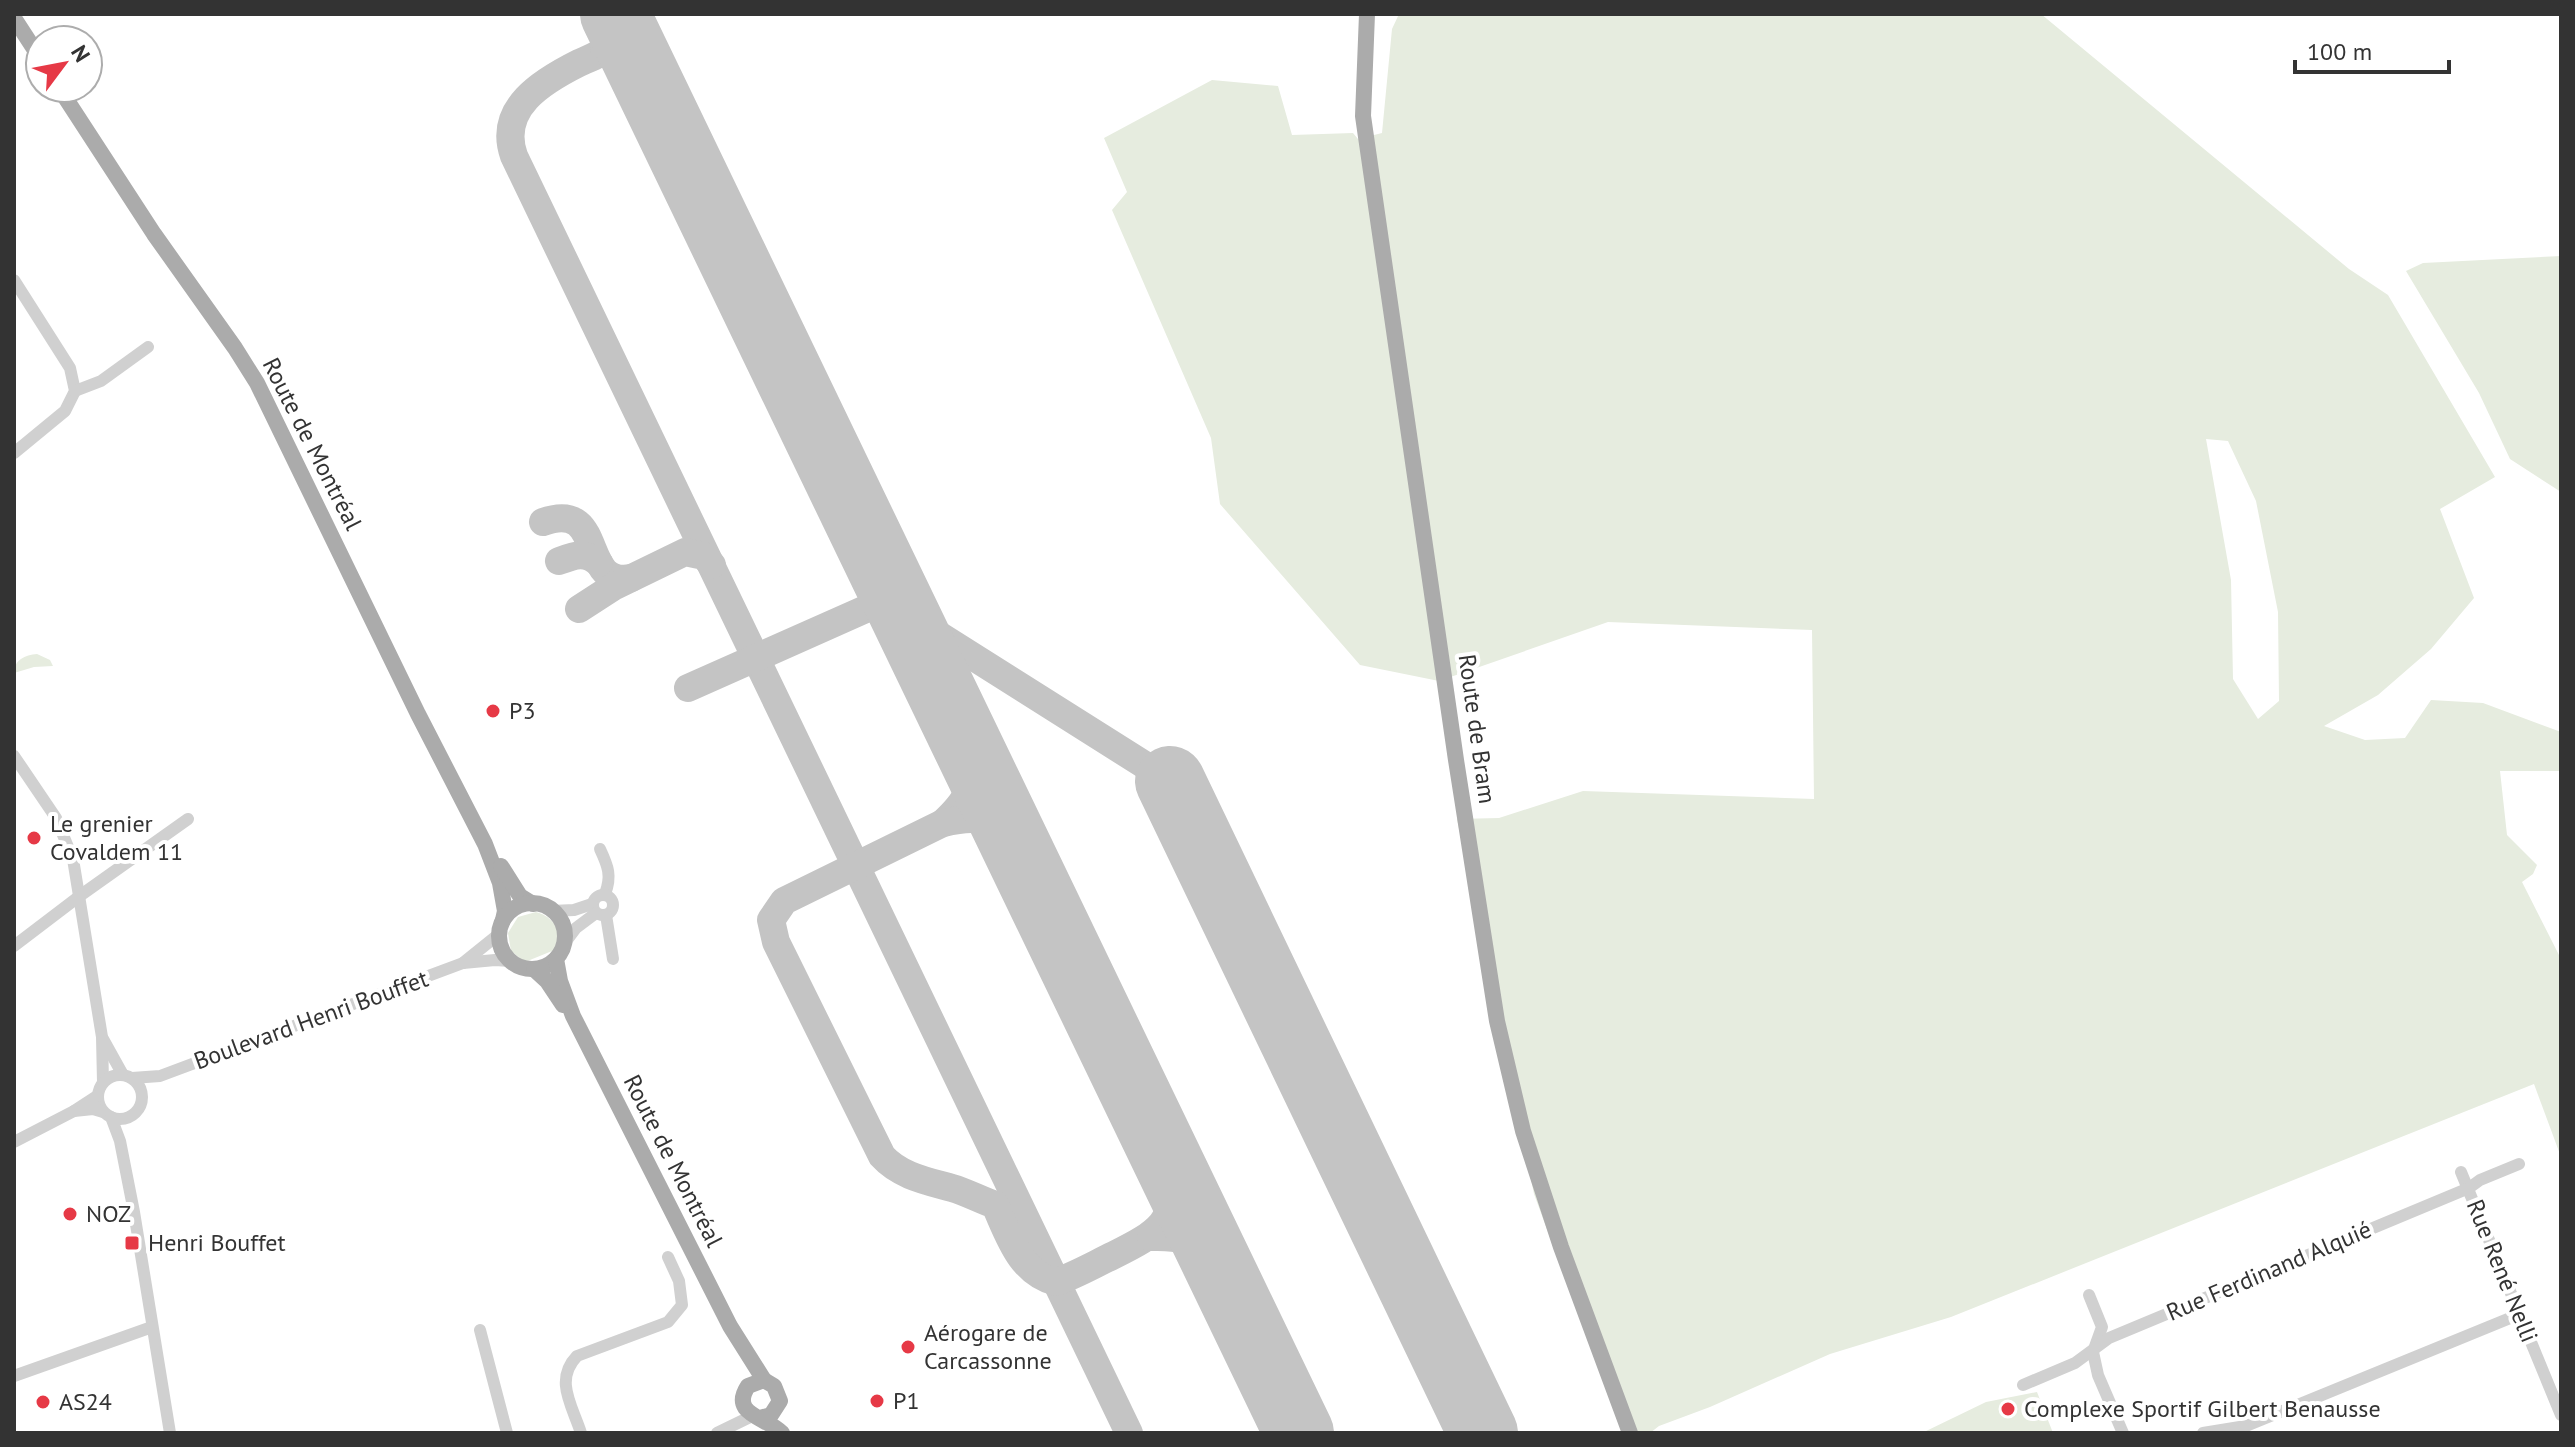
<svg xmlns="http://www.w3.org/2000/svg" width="2575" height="1447" font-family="'PT Sans',sans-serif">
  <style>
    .green { fill: #e6ecdf; fill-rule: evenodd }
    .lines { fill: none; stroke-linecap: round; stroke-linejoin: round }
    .taxiway { stroke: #c4c4c4; stroke-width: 28 }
    .runway { stroke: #c4c4c4; stroke-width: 70 }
    .minor { stroke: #d0d0d0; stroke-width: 12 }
    .major { stroke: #ababab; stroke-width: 16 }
    .poi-dot { fill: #e63946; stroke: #fff; stroke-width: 3 }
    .labels { text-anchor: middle; stroke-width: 8; stroke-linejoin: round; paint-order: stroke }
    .street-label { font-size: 24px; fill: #333; stroke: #fff }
    .poi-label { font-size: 24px; fill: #333; stroke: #fff; text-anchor: start }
  </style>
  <rect width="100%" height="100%" fill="#fff"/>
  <g class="green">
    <path d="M1399,14H2041L2349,269L2388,295L2495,477L2440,509L2474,598L2431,649L2378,695L2324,726L2365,740L2405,738L2431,700L2483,703L2561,732V771H2500L2507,835L2537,865L2533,874L2522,882L2561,959V1157L2534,1084L1951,1317L1830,1354L1710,1407L1659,1426L1650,1433H1622L1534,1194L1457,819L1499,818L1583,791L1814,799L1812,630L1608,622L1439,681L1360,665L1220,504L1211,438L1112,210L1127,192L1104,138L1212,80L1278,86L1292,135L1353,133L1358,139L1382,133L1392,29ZM2206,439L2228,441L2256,501L2278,612L2279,701L2258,719L2233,679L2231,580Z"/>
    <path d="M2561,256V492L2510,459L2479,393L2406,271L2423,263Z"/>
    <path d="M37,654L50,660L53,666L34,667L14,673C14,660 25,655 37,654Z"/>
    <path d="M536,912C554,917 562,931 557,949L525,962L511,951L508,933L518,917Z"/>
    <path d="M2037,1392L2053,1433H1922L1986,1402Z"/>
  </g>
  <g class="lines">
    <g class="taxiway">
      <path d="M618,20C618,29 618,36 612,44C604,53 590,58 579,63C543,81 497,108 514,156L1129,1433"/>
      <path d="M604,51L627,53L637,60"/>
      <path d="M543,522C607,499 578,588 631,578"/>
      <path d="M559,561C575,555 585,551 599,563"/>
      <path d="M868,608L882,593L883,570"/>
      <path d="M579,609L613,587L685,552L704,556L712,565"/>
      <path d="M688,688L868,608L887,605L904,613L1170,781"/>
      <path d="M943,823C969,799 975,786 970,750"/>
      <path d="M1015,844C992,817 977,815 943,823L784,901L771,920L776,942L882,1156C900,1176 927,1181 952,1188C966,1192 981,1200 995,1205C1009,1236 1020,1273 1056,1282C1076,1275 1095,1264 1114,1255C1156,1234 1180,1221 1172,1169"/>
      <path d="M1151,1237C1182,1236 1191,1240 1215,1259"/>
    </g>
    <g class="runway">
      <path d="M615,14L1299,1433"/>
      <path d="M1170,781L1483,1433"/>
    </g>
    <g class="minor">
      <path d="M14,280L70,368L75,391L65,411L14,453"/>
      <path d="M75,391L101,381L148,347"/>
      <path d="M14,756L56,818L73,859L102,1037L103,1082"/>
      <path d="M600,849C608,866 612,876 605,894"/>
      <circle cx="603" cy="905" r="10"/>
      <path d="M552,911L574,910L592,904"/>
      <path d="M606,915L613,959"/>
      <path d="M564,944L576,928L596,913"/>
      <path d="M14,946L81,895L188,819"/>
      <path d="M463,963L499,934"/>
      <path d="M103,1039L123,1075"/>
      <circle cx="120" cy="1097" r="22"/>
      <path d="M132,1078L160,1076L463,963L495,960L510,961"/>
      <path d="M97,1096L74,1111L93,1109L103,1112"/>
      <path d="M111,1117L120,1141L134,1212L170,1433"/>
      <path d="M14,1142L74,1111"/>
      <path d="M2461,1172L2561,1415"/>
      <path d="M2089,1295L2102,1327L2093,1352L2098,1375L2123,1433"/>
      <path d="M480,1330L507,1433"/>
      <path d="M14,1376L152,1327"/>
      <path d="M2023,1385L2075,1363L2109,1338L2469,1188L2480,1180L2519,1164"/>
      <path d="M581,1433C572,1405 554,1380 577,1356L668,1322L682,1305L679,1281L668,1257"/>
      <path d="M717,1433L752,1416"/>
      <path d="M2203,1433L2246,1426L2520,1314"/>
    </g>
    <g class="major">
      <path d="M1367,14L1363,116L1456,760L1497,1021L1523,1131L1561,1247L1630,1433"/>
      <path d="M14,18L40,58"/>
      <path d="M59,88L154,234L235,348L257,383L418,714L485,844L500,883L505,911L503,920"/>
      <path d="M501,866L520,896L533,904"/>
      <circle cx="532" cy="936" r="33"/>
      <path d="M556,959L560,981L573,1016L730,1326L764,1380"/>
      <path d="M534,969L547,981L563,1005"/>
      <path d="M760,1418L771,1415L780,1401L774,1386L764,1380L748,1386C729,1415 767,1417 782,1433"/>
    </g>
  </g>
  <g class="poi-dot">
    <circle cx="493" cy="711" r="8"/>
    <circle cx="34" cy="838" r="8"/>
    <circle cx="70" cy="1214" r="8"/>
    <rect x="124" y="1235" width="16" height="16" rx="4"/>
    <circle cx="908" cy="1347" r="8"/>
    <circle cx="877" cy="1401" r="8"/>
    <circle cx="43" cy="1402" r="8"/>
    <circle cx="2008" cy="1409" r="8"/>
  </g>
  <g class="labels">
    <g class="street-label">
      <text transform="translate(312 444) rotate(63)" y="8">Route de Montréal</text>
      <text transform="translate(1477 729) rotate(82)" y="8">Route de Bram</text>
      <text transform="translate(311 1020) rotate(-20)" y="8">Boulevard Henri Bouffet</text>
      <text transform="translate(673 1161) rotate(63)" y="8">Route de Montréal</text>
      <text transform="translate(2269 1271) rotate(-23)" y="8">Rue Ferdinand Alquié</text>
      <text transform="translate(2502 1271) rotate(68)" y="8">Rue René Nelli</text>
    </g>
    <g class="poi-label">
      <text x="509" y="719">P3</text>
      <text x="50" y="832">Le grenier<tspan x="50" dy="28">Covaldem 11</tspan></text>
      <text x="86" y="1222">NOZ</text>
      <text x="148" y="1251">Henri Bouffet</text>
      <text x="924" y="1341">Aérogare de<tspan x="924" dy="28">Carcassonne</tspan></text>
      <text x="893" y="1409">P1</text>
      <text x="59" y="1410">AS24</text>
      <text x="2024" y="1417">Complexe Sportif Gilbert Benausse</text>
    </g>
  </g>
  <rect width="2575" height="1447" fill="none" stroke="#333333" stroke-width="32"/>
  <g transform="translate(64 64) rotate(58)"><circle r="38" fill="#ffffff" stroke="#adadad" stroke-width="2"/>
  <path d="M0-6L14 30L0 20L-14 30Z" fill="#e63946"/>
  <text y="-12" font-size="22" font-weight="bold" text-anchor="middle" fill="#333333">N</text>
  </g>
  <path d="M2295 60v12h154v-12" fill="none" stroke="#333333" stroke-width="4"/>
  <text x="2307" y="60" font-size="24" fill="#333333" stroke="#ffffff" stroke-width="6" paint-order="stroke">100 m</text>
</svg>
